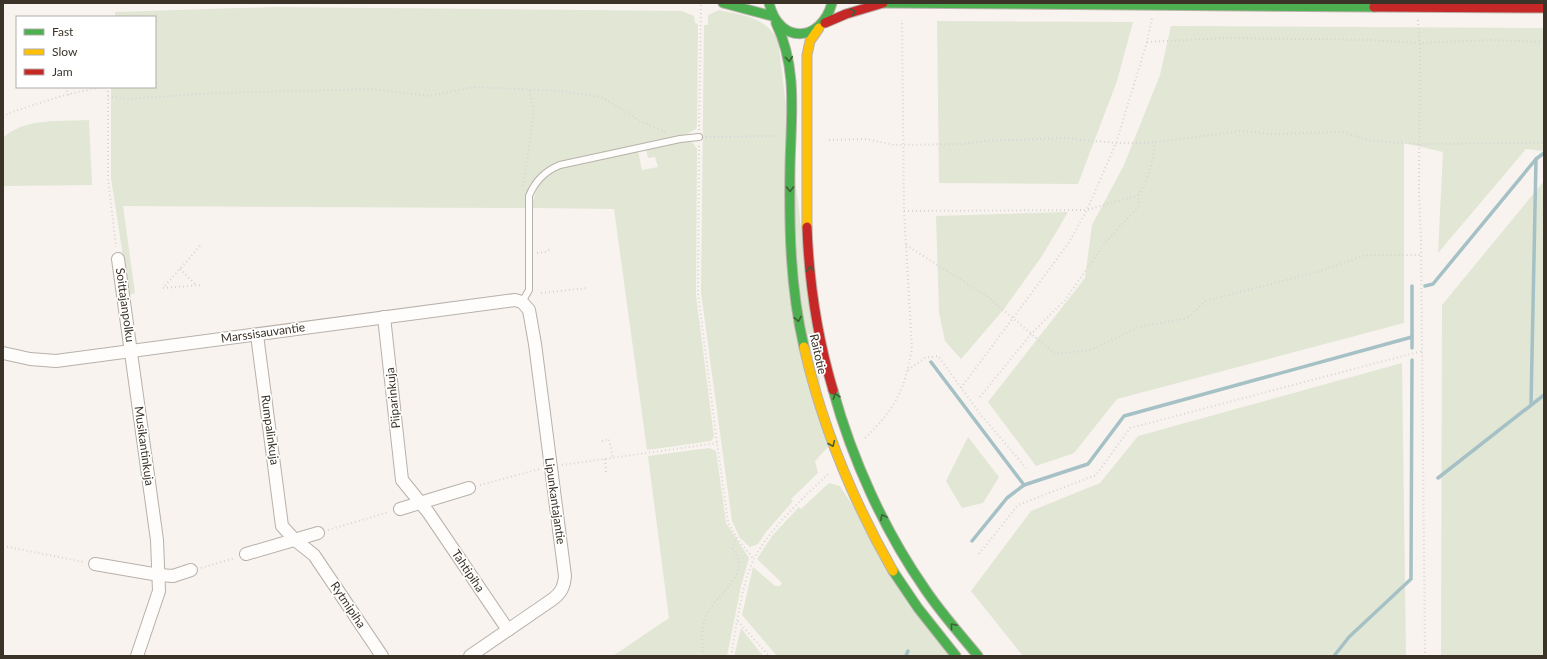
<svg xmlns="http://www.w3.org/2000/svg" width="1547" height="659" font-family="Lato,sans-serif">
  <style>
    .green { fill: #e2e6d5 }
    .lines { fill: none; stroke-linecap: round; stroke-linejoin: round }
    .stream { stroke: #a5c1c5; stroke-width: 3.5 }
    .lane-casing { stroke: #b8b1aa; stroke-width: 8 }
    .street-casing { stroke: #b8b1aa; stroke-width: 14 }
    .fast-casing { stroke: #b8b1aa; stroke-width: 11 }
    .slow-casing { stroke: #b8b1aa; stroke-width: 11 }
    .jam-casing { stroke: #b8b1aa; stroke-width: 11 }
    .path { stroke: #d7d5d4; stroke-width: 2; stroke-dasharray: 1 3; stroke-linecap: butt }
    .lane { stroke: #fefdfc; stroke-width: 6 }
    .street { stroke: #fefdfc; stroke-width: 12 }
    .fast { stroke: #4caf50; stroke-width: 9 }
    .slow { stroke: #ffc107; stroke-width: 9 }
    .jam { stroke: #c62828; stroke-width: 9 }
    .oneway { stroke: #415e36 }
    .labels { text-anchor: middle; stroke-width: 3.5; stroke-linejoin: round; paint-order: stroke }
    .street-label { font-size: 12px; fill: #3b3228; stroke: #fff }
  </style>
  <rect width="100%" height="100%" fill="#f8f3ee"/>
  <g class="green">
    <path d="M274,7L682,11L694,16L695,23L698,24L697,125L696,129L687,134L559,162C539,170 526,186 526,208L123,206L135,293L129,295L111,178V87H155V17H115V12Z"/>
    <path d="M719,10C746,16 763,16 778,40L828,447L815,461L818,473L791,499L793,501L766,532L758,544L750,547L740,538L732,521L701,293L704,25H708V15Z"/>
    <path d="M937,21L1133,22L1117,81L1078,184L939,183Z"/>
    <path d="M1171,26L1544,28V151L1526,149L1438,253L1443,152L1404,143V323L1117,399L1074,453L1036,466L988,402L1085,278L1092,225L1124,165L1160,75Z"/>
    <path d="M89,120L92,185L3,186V138C25,117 61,122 89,120Z"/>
    <path d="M685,141L693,143L697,149L696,295L714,437L711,441L647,450L614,209L532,208C534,193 538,181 551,172C561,164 621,155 638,151L642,170L658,167L655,157L648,158L646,149Z"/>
    <path d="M1544,181V656H1441L1442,305Z"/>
    <path d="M1068,212L1042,256L1004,309L961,359L945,341L939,312L936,216Z"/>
    <path d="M1402,363L1406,656H1023L971,591L1031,511L1100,483L1138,436Z"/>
    <path d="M968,437L999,477L983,503L962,508L946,481Z"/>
    <path d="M709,448L716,451L726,523L749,558L741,586L727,656H613L669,618L648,456Z"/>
    <path d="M829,483L840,486L950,656H777L742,615L753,567L775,586H780L782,583L757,559L772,536L799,507L801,509Z"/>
    <path d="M741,628L763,656H734Z"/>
  </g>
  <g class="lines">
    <g class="stream">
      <path d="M1425,286L1433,284L1536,159L1544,153"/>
      <path d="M1412,348V286"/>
      <path d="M931,362L1024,485"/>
      <path d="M1531,405L1536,159"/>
      <path d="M1438,478L1544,395"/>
      <path d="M972,541L1007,498L1024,485L1088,464L1124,416L1412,337"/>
      <path d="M906,656L908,651"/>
      <path d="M1334,656L1349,637L1411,579L1412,360"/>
    </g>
    <defs>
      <path id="lane" d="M522,302L529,290V196C535,181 545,171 560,165L680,139L699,137"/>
      <g id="street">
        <path d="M118,259L157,540L159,591L137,656"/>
        <path d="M384,317L402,480L428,512L508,630"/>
        <path d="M257,335L282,526L295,540L314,555L382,656"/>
        <path d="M3,353L30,359L56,361L515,300L522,302L529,310L535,344L565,576C564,587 561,593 553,599L470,656"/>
        <path d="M400,509L469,488"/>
        <path d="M246,554L318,533"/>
        <path d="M95,564L159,575L173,576L191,570"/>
      </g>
      <g id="fast">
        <path d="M723,3L772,16"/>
        <path d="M769,3C779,45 821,43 832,3"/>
        <path d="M881,3L1374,7"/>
        <path d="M776,23C798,68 791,117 790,166C789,227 790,287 804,347"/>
        <path d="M833,390C852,459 884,530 925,589C941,613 960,634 978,656"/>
        <path d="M893,571L918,608L956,656"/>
      </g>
      <g id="slow">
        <path d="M807,227V55L810,41L819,28"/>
        <path d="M804,347C822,426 853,501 893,571"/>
      </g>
      <g id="jam">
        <path d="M1374,7L1544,8"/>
        <path d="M825,23L846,14L883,3"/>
        <path d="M807,227C809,283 817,336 833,390"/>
      </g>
    </defs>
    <use href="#lane" class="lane-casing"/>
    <use href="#street" class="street-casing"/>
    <use href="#fast" class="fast-casing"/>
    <use href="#slow" class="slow-casing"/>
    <use href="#jam" class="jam-casing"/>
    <g class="path">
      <path d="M108,17V16"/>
      <path d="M1418,20L1420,43L1419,191L1421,241L1425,656"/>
      <path d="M1147,42L1227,38L1372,40L1420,43L1492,40L1544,42"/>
      <path d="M65,87L69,95"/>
      <path d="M108,87V178L116,247"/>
      <path d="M108,96L126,99L216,93L372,89L429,96L474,87L561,91L601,97L643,122L667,133"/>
      <path d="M3,117L9,113C41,103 74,90 108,87"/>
      <path d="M699,130L701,3"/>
      <path d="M706,137L776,136"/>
      <path d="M829,140L866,139L894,145L961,144L983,141L1064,138L1116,143H1149L1241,131L1272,134L1341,132L1373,141L1419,144L1544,143"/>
      <path d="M699,146L698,294L717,443L728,523L739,541L754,559"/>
      <path d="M523,186L534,112L529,89"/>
      <path d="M904,211L1087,210L1138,195C1149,178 1153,162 1155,142"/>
      <path d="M906,245L988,297L1055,354L1090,350L1139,327L1187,318L1206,301L1317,272L1366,255H1422"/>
      <path d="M200,246L163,288L202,285"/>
      <path d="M537,253L546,252L550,249"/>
      <path d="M180,269L196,285"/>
      <path d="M541,293L588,288"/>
      <path d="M908,370L925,358L938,356L981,415L1026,468"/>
      <path d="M961,388L1068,244L1087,210L1116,143L1147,42L1152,18"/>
      <path d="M980,397L1031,334L1065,300L1105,243L1139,206L1138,195"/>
      <path d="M865,438C896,408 904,391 912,349L904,211L902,20"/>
      <path d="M602,441L609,439L613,458"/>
      <path d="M605,459L606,472"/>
      <path d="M562,465L717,443"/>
      <path d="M480,485L540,469"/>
      <path d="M328,530L389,512"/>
      <path d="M3,546L84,562"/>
      <path d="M979,554L1018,505L1096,475L1130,428L1422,351"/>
      <path d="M201,568L235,558"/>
      <path d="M738,621L769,656"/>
      <path d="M703,656C702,643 701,629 706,616C714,595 755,574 732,549L736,537"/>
      <path d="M731,656C737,625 740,590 753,561C767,531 805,496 829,473"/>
    </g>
    <use href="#lane" class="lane"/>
    <use href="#street" class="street"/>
    <use href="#fast" class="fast"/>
    <use href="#slow" class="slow"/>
    <use href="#jam" class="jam"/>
  </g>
  <defs><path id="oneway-chevron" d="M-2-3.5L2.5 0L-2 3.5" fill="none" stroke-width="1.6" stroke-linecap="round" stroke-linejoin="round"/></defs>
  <g class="oneway">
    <use href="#oneway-chevron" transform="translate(853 12) rotate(-13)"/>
    <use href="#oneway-chevron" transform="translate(789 59) rotate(85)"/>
    <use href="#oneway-chevron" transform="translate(790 189) rotate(90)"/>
    <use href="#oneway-chevron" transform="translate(810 269) rotate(-94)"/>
    <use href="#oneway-chevron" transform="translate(798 319) rotate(79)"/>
    <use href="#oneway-chevron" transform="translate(836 396) rotate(-108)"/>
    <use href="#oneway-chevron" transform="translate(832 444) rotate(67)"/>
    <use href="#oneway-chevron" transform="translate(883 517) rotate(-118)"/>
    <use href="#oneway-chevron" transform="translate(953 626) rotate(-130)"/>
  </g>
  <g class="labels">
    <g class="street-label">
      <text transform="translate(125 305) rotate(82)" y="4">Soittajanpolku</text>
      <text transform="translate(263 333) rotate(-8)" y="4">Marssisauvantie</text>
      <text transform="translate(818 354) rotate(77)" y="4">Raitotie</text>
      <text transform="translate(393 398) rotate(-96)" y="4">Piiparinkuja</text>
      <text transform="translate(270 430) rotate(82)" y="4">Rumpalinkuja</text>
      <text transform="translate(144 446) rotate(82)" y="4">Musikantinkuja</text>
      <text transform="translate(555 501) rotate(82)" y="4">Lipunkantajantie</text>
      <text transform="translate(468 571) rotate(56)" y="4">Tahtipiha</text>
      <text transform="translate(348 605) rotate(56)" y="4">Rytmipiha</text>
    </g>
  </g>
  <rect width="1547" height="659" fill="none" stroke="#3b3228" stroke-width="8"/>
  <rect x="16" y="16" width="140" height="72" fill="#ffffff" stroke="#b1ada9"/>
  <rect x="24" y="29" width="20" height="6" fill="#4caf50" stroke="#b1ada9"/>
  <text x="52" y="36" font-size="12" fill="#3b3228">Fast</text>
  <rect x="24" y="49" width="20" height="6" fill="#ffc107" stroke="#b1ada9"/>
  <text x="52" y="56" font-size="12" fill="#3b3228">Slow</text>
  <rect x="24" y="69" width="20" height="6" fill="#c62828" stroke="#b1ada9"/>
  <text x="52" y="76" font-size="12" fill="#3b3228">Jam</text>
</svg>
